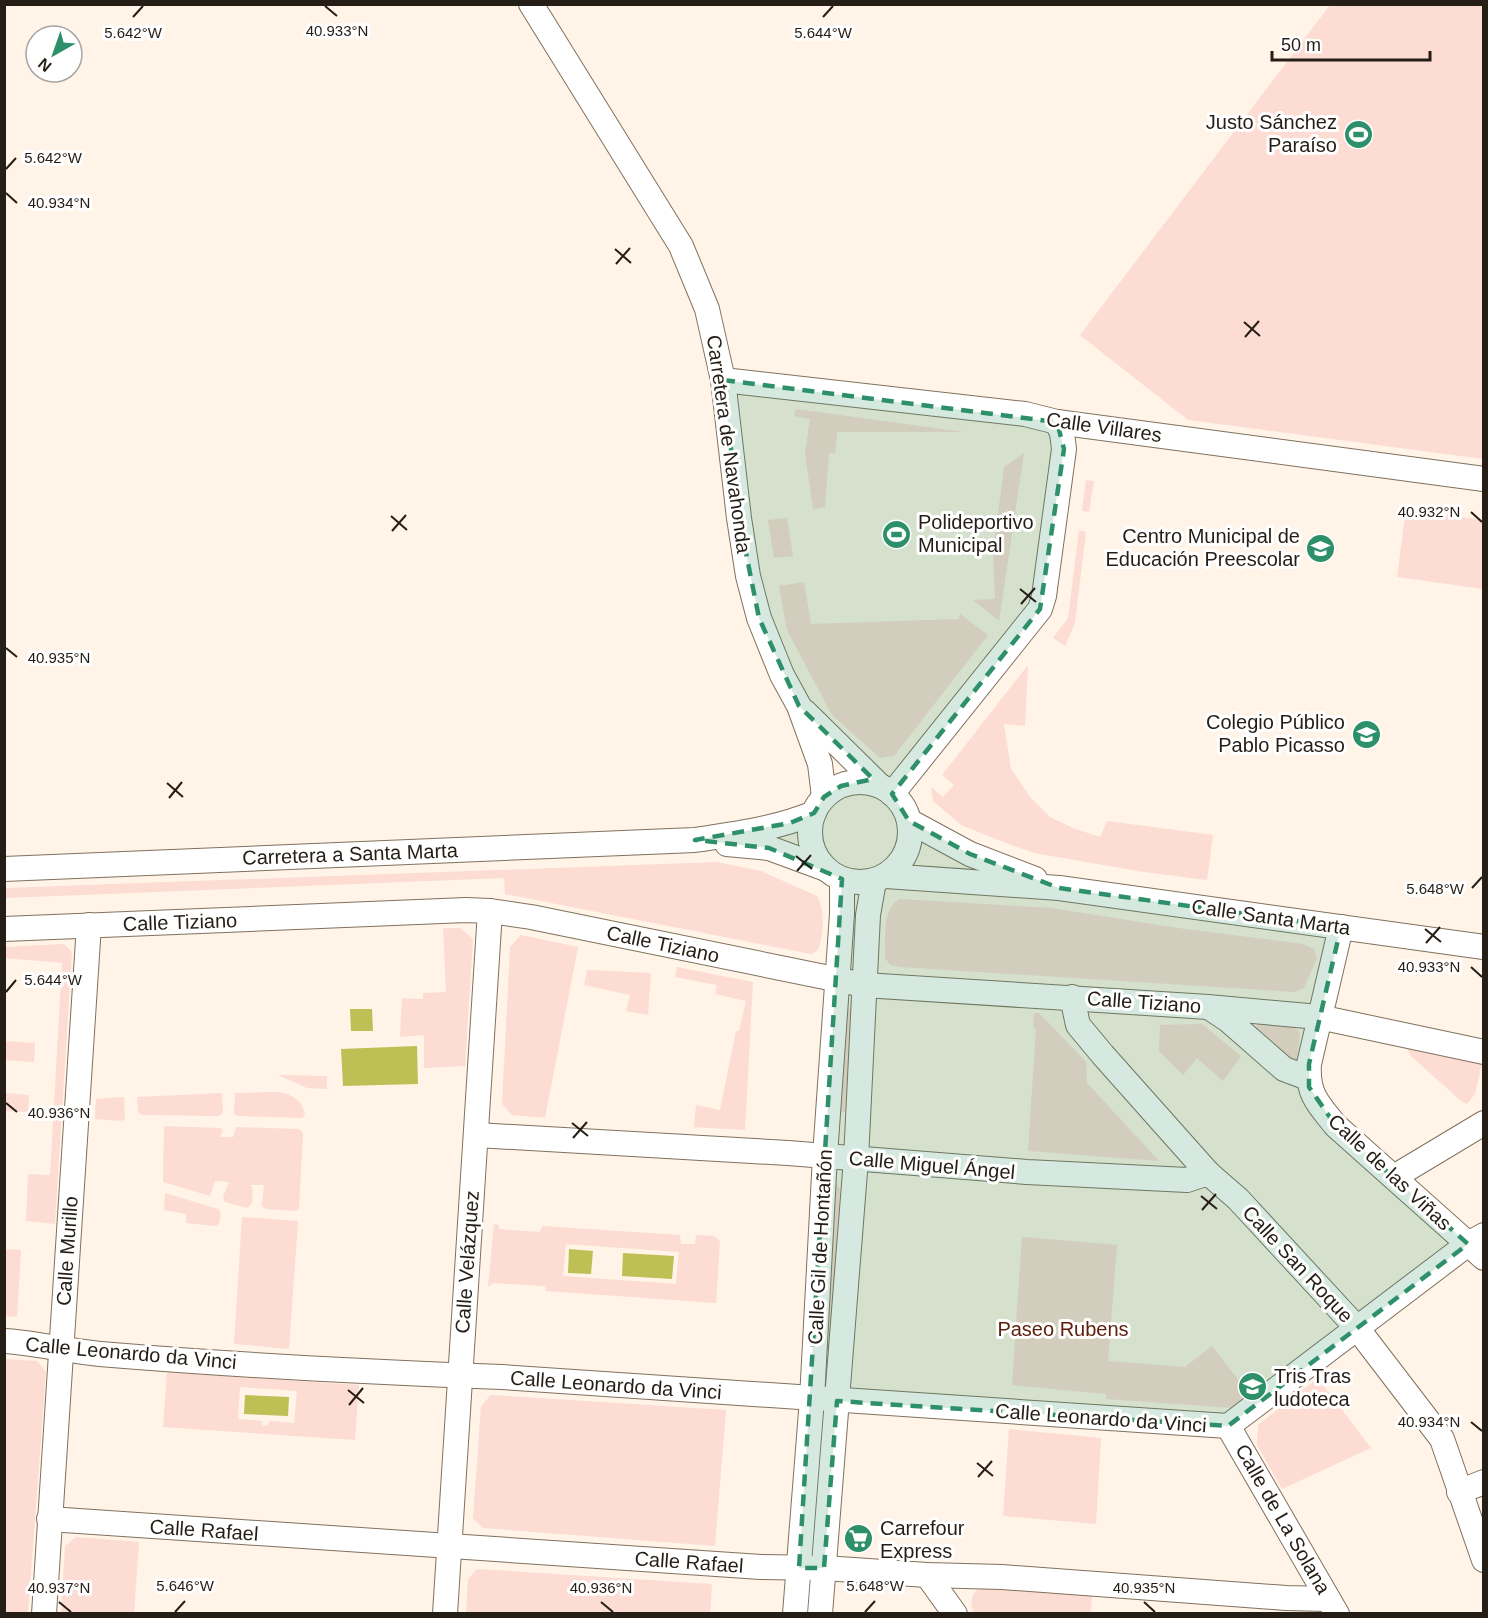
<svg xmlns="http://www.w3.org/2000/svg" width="1488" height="1618" font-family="Arial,sans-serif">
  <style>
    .green { fill: #fcdcd3; fill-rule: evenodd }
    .water { fill: #bebf54 }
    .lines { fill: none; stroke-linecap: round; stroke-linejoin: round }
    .minor-casing { stroke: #80715d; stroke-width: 26 }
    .minor { stroke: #fff; stroke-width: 24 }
    .marked { fill: #2e906b; fill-opacity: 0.2; stroke: #2e906b; stroke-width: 4.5; stroke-dasharray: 12 8; stroke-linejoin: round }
    .ticks { fill: none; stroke: #241e16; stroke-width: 2 }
    .labels { text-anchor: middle; stroke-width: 6; stroke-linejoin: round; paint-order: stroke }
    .poi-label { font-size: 20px; fill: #241e16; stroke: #fff; text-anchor: end }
    .street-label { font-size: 20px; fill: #241e16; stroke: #fff }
    .park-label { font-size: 20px; fill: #5f200d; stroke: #fff }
    .ticks-label { font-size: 15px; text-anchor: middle; fill: #241e16; stroke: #fff; stroke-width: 6; stroke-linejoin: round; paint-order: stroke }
  </style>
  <rect width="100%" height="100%" fill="#fff4e7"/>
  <g class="green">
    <path d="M1330,5H1483V459L1188,420L1080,335Z"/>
    <path d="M796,409L964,432H837L835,453H829L825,507L813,509L805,454L810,419L794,416Z"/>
    <path d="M1024,453L999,621L973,600L995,599L993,553L1004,467Z"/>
    <path d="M1086,480L1094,481L1089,512L1082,511Z"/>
    <path d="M1406,509L1483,520V589L1397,577Z"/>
    <path d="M787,518L793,556L774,558L768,520Z"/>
    <path d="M1079,530L1086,532L1075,623L1065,646L1053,638L1068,618Z"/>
    <path d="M804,582L811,624L959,619L960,614L988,635L894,756L880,758L832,715L787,630L779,586Z"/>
    <path d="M1028,665L1025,726L1004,724L1011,769L1031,798L1050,817L1073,828L1100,837L1107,821L1213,835L1207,880L1144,872L1034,853L993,838L961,825L933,801L931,787L943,797L954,785L942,775Z"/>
    <path d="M717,862L761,871L817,896C825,909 824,936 818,950L811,954L505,894L504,878L5,898V888Z"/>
    <path d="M900,899L1051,908L1178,928L1303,944L1314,949L1317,958L1304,988L1295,992L900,967L890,965L885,958C886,939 881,909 900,899Z"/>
    <path d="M443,928H460L473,939L465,1066L424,1068V1035L400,1037L402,998L423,999V993L446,992Z"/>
    <path d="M521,935L578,947L545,1118L512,1115L502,1104L510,947Z"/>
    <path d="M64,944L72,952L55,1224L26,1221L28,1174L50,1175L62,963L5,958L4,947Z"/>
    <path d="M677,967L753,982L745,1130L694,1127L696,1105L720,1110L736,1031H739L746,1001L715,994L717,985L675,977Z"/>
    <path d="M587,970L651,973L648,1015L626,1011L630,995L584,985Z"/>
    <path d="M847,1008L852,1011L845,1112L837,1111Z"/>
    <path d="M1034,1013H1039L1086,1062L1087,1083L1159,1161L1028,1151L1036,1029L1033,1028Z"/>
    <path d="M1259,1023L1293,1026L1300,1033L1297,1061L1290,1063L1254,1028Z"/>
    <path d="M1202,1024L1241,1056L1223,1081L1197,1058L1183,1075L1159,1051L1160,1025Z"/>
    <path d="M5,1041L35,1043L34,1062L5,1060Z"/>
    <path d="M1407,1047L1482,1064L1475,1094L1467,1104L1461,1101L1411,1056Z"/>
    <path d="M278,1075L327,1076V1089L307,1088Z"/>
    <path d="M278,1092C292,1094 302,1100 305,1115L302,1118L237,1116L234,1114L235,1093Z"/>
    <path d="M5,1093L29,1095L28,1112L5,1111Z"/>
    <path d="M222,1093L223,1112L219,1116L142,1115L138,1112L137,1097Z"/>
    <path d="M124,1097L125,1119L121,1121L95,1119L96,1099Z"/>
    <path d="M164,1126L220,1128L223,1130L220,1137H233L236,1127L299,1129L303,1133L299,1209L295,1211L266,1209L262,1206L264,1185H250L253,1189L252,1203L247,1208L225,1202L223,1197L229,1182L215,1181L210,1196L163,1182Z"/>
    <path d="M836,1183L840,1189L830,1353L822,1352L833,1184Z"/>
    <path d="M165,1193L218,1209L221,1214L219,1224L215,1226L186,1223V1214L164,1210Z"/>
    <path d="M242,1217L298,1221L289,1349L234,1344Z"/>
    <path d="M494,1224L499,1225V1229L540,1232L542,1226L680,1235L681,1244H695L696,1235L714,1236L720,1241L716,1303L546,1291L545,1286L493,1283L488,1287ZM566,1244L679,1252L676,1284L563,1276Z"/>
    <path d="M1022,1237L1117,1245L1108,1361L1185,1367L1212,1346L1250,1395L1233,1408L1106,1399V1394L1012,1385Z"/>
    <path d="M4,1249L21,1250L17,1317L5,1316Z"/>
    <path d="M5,1359L37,1361L46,1372L28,1613H5Z"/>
    <path d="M167,1372L359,1385L355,1440L163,1427ZM240,1387L297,1391L294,1423L269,1421L268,1426L262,1425V1421L238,1419Z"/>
    <path d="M1318,1378L1371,1448L1282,1489L1257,1445L1258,1425Z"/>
    <path d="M491,1395L726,1410L715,1546L483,1528L473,1518L481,1406Z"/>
    <path d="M1009,1429L1101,1438L1096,1524L1003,1516Z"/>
    <path d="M76,1537L139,1542L134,1613H61L65,1546Z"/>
    <path d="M477,1569L712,1584L710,1613H466L468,1579Z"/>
    <path d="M981,1587L1092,1592L1091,1613H974C969,1603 971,1593 981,1587Z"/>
  </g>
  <g class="water">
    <path d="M350,1009H372L373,1031H351Z"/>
    <path d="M417,1046L418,1084L343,1086L341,1049Z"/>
    <path d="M569,1249L593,1251L591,1274L568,1273Z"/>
    <path d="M623,1253L674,1256L672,1279L622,1276Z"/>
    <path d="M245,1395L289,1397L288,1416L244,1414Z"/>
  </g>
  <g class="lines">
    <defs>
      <g id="minor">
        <path d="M531,4L681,246L707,309L723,380L739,518L748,576L759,618L782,675L799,706L820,764L824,797"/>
        <path d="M723,380L1025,414L1057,422L1484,479"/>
        <path d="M805,712L880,786"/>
        <circle cx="860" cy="832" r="50"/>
        <path d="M892,794L1040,609L1044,596L1064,449L1062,433L1057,422"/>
        <path d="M909,821L970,854L1035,879"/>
        <path d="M727,844L769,848L826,869"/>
        <path d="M4,869L695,840C735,834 775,829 814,813"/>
        <path d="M886,876L1059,888L1484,947"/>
        <path d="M1341,927L1309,1064C1307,1094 1318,1104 1336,1126L1484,1258"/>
        <path d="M4,929L466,910L490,911L531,917L864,985L1208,1007L1319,1017L1484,1052"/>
        <path d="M1072,997L1078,1025L1103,1055L1208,1173L1238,1199L1357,1328L1442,1439L1484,1560"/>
        <path d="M1210,1008L1228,1020L1284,1069L1308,1078"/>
        <path d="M476,1135L788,1153L1027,1172L1187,1180L1208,1173"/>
        <path d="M1394,1177L1484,1123"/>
        <path d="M4,1341C37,1343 68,1351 100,1354C233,1365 368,1372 502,1377L1228,1426"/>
        <path d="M1228,1426L1468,1244L1484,1235"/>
        <path d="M1228,1426L1337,1614"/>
        <path d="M1459,1492L1484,1482"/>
        <path d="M49,1519L761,1567L824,1568L927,1575L1002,1577L1286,1598L1328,1599"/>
        <path d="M927,1575L955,1614"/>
        <path d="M44,1614L89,925"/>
        <path d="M445,1614L490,911"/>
        <path d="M795,1614L812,1399L825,1156L842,914V879"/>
        <path d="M820,1614L856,1159L868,915L874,881"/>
      </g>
    </defs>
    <use href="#minor" class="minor-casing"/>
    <use href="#minor" class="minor"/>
  </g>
  <path class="marked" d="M723,380L1057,422L1064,449L1040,609L892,794L909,821L970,854L1059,888L1341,927L1309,1064V1087L1336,1126L1468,1244L1228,1426L837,1401L824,1568H799L842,879L769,848L695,840L790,823L814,813L824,797L841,786L873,779L799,706L759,618L739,518Z"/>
  <path class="ticks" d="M325,6L337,16M133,17L143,6M823,17L833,6M6,169L16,158M6,193L17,203M615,249L631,263M616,264L630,248M1244,322L1260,336M1245,337L1259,321M1471,512L1482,522M391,516L407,530M392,531L406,515M1020,589L1036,602M1021,604L1035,588M6,648L17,657M167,783L183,797M169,798L182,782M796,856L812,869M797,871L811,855M1472,888L1482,877M1425,929L1441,942M1426,943L1440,927M1471,967L1482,977M6,992L16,980M6,1103L17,1112M572,1123L588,1136M573,1138L587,1122M1201,1196L1217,1209M1202,1210L1216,1194M348,1390L364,1403M349,1405L363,1388M1471,1422L1482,1431M977,1463L993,1476M978,1477L992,1461M59,1602L71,1612M601,1602L613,1612M1144,1602L1155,1612M175,1612L185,1601M865,1612L875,1601"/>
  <defs>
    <symbol id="stadium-disc" viewBox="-11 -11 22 22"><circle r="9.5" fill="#2e906b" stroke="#fff"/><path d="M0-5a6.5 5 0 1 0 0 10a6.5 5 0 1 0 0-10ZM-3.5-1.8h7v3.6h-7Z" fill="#fff"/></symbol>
    <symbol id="school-disc" viewBox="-11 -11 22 22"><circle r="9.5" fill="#2e906b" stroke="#fff"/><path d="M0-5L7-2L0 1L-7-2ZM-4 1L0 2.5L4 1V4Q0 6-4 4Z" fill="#fff"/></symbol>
    <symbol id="supermarket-disc" viewBox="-11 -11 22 22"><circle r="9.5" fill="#2e906b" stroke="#fff"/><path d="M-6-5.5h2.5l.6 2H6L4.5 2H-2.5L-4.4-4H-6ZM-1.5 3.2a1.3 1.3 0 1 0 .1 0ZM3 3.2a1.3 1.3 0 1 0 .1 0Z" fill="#fff"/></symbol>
  </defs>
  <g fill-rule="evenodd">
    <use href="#stadium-disc" x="1342" y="118" width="33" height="33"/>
    <use href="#stadium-disc" x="880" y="518" width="33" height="33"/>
    <use href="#school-disc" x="1304" y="532" width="33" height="33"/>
    <use href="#school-disc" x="1350" y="718" width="33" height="33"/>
    <use href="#school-disc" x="1236" y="1370" width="33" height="33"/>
    <use href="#supermarket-disc" x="842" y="1522" width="33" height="33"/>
  </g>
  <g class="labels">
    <g class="poi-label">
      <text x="1337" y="129">Justo Sánchez<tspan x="1337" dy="23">Paraíso</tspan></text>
      <text x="918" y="529" text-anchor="start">Polideportivo<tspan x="918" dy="23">Municipal</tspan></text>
      <text x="1300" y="543">Centro Municipal de<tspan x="1300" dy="23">Educación Preescolar</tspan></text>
      <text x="1345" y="729">Colegio Público<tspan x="1345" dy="23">Pablo Picasso</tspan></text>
      <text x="1274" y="1383" text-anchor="start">Tris Tras<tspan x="1274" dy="23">ludoteca</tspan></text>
      <text x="880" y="1535" text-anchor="start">Carrefour<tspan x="880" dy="23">Express</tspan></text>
    </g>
    <g class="street-label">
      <text transform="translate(1104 427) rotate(8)" y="7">Calle Villares</text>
      <text transform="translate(729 444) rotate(82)" y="7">Carretera de Navahonda</text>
      <text transform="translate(350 854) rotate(-2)" y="7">Carretera a Santa Marta</text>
      <text transform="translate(1271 917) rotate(8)" y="7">Calle Santa Marta</text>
      <text transform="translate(180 922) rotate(-2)" y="7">Calle Tiziano</text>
      <text transform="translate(663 944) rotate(12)" y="7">Calle Tiziano</text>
      <text transform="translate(1144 1002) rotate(4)" y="7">Calle Tiziano</text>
      <text transform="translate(932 1165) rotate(5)" y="7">Calle Miguel Ángel</text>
      <text transform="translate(1390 1172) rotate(43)" y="7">Calle de las Viñas</text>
      <text transform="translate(820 1247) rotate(-87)" y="7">Calle Gil de Hontañón</text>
      <text transform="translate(67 1251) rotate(-86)" y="7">Calle Murillo</text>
      <text transform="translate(467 1262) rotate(-86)" y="7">Calle Velázquez</text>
      <text transform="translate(1298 1264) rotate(47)" y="7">Calle San Roque</text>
      <text transform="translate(131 1353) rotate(5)" y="7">Calle Leonardo da Vinci</text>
      <text transform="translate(616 1385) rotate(4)" y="7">Calle Leonardo da Vinci</text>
      <text transform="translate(1101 1418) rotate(4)" y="7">Calle Leonardo da Vinci</text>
      <text transform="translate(1283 1519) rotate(60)" y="7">Calle de La Solana</text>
      <text transform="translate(204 1530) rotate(4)" y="7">Calle Rafael</text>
      <text transform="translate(689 1562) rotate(4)" y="7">Calle Rafael</text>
    </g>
    <g class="park-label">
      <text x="1063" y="1336">Paseo Rubens</text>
    </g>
  </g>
  <g class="ticks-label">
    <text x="337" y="36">40.933°N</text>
    <text x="133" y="38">5.642°W</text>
    <text x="823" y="38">5.644°W</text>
    <text x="53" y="163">5.642°W</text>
    <text x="59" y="208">40.934°N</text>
    <text x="1429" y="517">40.932°N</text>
    <text x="59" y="663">40.935°N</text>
    <text x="1435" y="894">5.648°W</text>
    <text x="1429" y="972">40.933°N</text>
    <text x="53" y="985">5.644°W</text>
    <text x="59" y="1118">40.936°N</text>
    <text x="1429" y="1427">40.934°N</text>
    <text x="185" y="1591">5.646°W</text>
    <text x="875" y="1591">5.648°W</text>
    <text x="59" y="1593">40.937°N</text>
    <text x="601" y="1593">40.936°N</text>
    <text x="1144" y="1593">40.935°N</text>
  </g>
  <rect width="1488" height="1618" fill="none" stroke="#241e16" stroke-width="12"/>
  <g transform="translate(54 54) rotate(220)"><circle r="28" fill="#ffffff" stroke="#a7a5a2" stroke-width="1.5"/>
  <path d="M0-4.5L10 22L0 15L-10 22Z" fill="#2e906b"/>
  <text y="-9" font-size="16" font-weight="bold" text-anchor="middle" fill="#241e16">N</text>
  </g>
  <path d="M1272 51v9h158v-9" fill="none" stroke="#241e16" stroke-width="3"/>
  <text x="1281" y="51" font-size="18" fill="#241e16" stroke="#ffffff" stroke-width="4.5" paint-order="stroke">50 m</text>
</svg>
